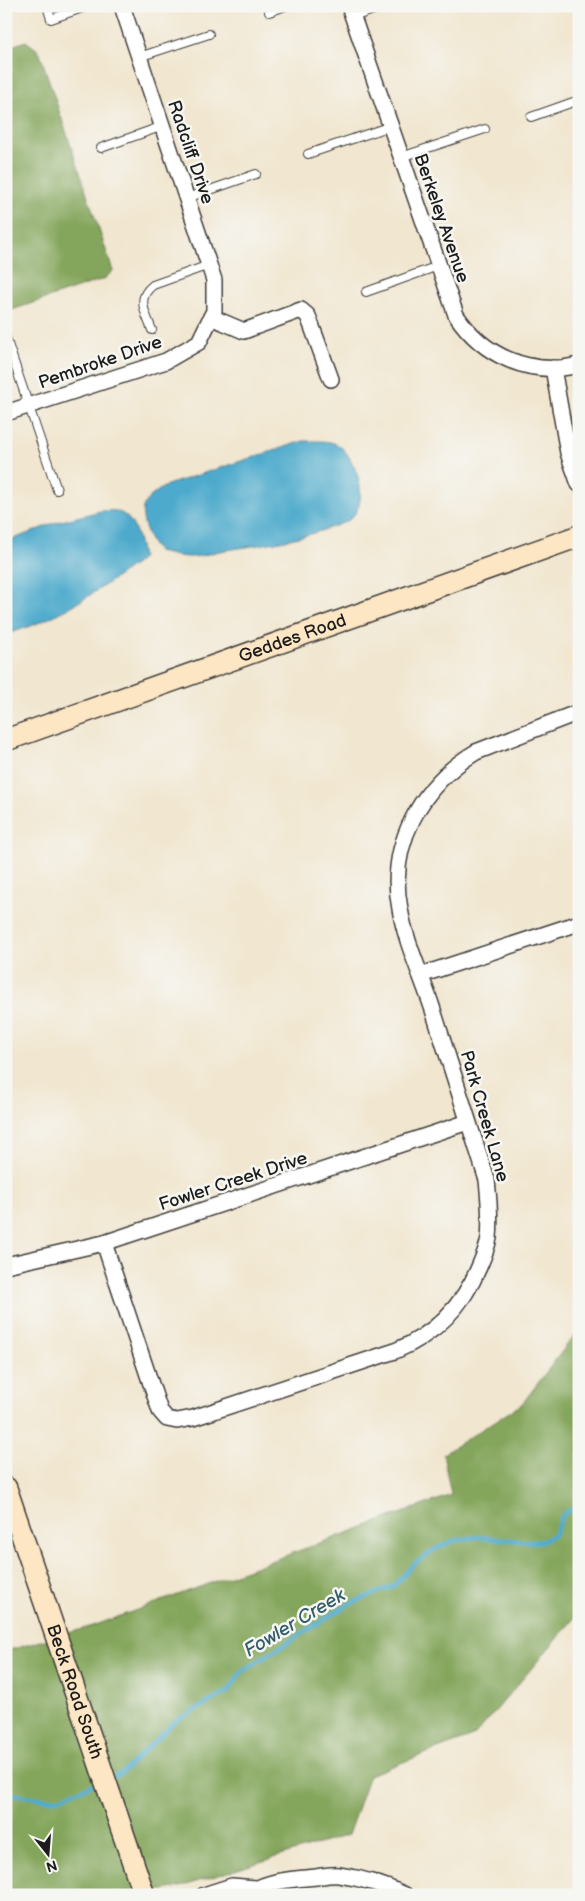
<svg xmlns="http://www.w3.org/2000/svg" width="585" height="1901" font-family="'Balsamiq Sans',sans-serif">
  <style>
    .forest { fill: #84a65b; stroke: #50613c }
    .water { fill: #4eaacc; stroke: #356374 }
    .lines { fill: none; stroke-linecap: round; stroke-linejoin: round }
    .stream { stroke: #4eaacc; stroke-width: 4.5 }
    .service-casing { stroke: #3c3a37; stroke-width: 10 }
    .minor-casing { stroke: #3c3a37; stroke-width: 18 }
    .secondary-casing { stroke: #3c3a37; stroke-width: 24 }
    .service { stroke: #fff; stroke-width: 8 }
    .minor { stroke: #fff; stroke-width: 15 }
    .secondary { stroke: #fce6c4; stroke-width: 21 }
    .labels { text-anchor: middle; stroke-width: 5; stroke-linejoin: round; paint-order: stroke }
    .street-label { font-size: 18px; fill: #1c1c1c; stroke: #f6f6f2 }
    .water-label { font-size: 19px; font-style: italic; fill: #325c6b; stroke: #f6f6f2 }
  </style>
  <rect width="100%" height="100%" fill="#f6f6f2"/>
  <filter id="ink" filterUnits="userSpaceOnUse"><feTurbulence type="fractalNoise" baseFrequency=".02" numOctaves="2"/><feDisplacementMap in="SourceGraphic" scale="10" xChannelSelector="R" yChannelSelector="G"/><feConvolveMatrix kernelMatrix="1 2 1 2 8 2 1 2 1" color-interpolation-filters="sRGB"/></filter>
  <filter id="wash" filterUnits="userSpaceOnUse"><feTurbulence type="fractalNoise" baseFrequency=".0096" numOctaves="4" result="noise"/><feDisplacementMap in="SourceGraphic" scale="20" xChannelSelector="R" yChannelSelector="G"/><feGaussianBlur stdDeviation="1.12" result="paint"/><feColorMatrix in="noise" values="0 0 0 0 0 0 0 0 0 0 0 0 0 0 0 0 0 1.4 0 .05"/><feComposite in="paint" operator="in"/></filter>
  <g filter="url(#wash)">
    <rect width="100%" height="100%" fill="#f1e6cf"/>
    <g class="forest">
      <path d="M26,41L39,51L113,271L104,279L6,312V48Z"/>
      <path d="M579,1329V1615L576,1616L475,1735L369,1775L348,1835L180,1887L136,1895H6V1651L93,1626L451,1495L443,1454L522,1404Z"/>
    </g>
    <g class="water">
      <path d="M303,441C335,441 342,439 356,471C362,486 364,508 349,520C345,523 339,524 335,526C298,540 259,545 220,551C210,553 200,557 190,557C181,557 169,555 160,552C149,548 139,514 144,505C149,496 159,490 167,485Z"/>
      <path d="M100,511C105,511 111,510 116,511C135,516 139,540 142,557L137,563C95,592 56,621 6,634V542L54,523Z"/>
    </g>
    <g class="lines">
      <g class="stream">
        <path d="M110,1778L122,1773L175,1721L229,1691L241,1672L349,1604L394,1586L414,1564L437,1548L453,1541L476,1537L533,1542L543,1541L555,1534L562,1516L566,1512L571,1510L579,1512"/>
        <path d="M6,1793L44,1799H57L101,1781"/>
      </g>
    </g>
  </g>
  <g filter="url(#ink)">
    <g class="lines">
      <defs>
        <g id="service">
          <path d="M47,6L51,19L88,6"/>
          <path d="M269,12L285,6"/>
          <path d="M353,17L385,6"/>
          <path d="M139,57L209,34"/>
          <path d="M531,117L579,100"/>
          <path d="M101,148L163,126"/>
          <path d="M308,154L391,126"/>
          <path d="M401,157L485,129"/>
          <path d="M187,198L256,174"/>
          <path d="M366,292L438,266"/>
          <path d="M152,330C146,313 135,299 153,285L209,265"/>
          <path d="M6,338L57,490"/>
          <path d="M565,439L579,436"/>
        </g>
        <g id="minor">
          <path d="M349,6L456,315C483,356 530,377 579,365"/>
          <path d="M211,317L244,331L301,310L308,316L331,379"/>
          <path d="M553,368L568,453L579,484"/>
          <path d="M6,413L166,361L199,342L214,311V280L122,6"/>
          <path d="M421,975L579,923"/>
          <path d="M104,1243L160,1411L167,1419L177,1421L193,1418L395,1351C434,1335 463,1306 479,1267C483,1258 487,1248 489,1238C491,1219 489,1199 487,1180C469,1124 451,1067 433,1010C422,976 406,944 400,909C387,845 422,784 476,752L579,712"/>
          <path d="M6,1265L104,1243L468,1122"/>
          <path d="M204,1895L232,1886L255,1888"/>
          <path d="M246,1895C267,1880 292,1879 316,1877C323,1876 331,1874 339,1875C361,1878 384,1885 405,1895"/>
        </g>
        <g id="secondary">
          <path id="s1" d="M6,740L579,536"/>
          <path id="s2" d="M6,1488L144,1895"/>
        </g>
      </defs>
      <use href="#service" class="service-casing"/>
      <use href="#minor" class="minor-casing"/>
      <use href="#secondary" class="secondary-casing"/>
      <use href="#service" class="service"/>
      <use href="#minor" class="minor"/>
      <use href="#secondary" class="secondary"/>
    </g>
  </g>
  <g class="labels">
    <g class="street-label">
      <text transform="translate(191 152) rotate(71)" y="6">Radcliff Drive</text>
      <text transform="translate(442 218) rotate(71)" y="6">Berkeley Avenue</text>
      <text transform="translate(100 362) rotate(-19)" y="6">Pembroke Drive</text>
      <text dy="6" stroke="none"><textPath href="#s1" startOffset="304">Geddes Road</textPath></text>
      <text transform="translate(485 1116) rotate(74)" y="6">Park Creek Lane</text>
      <text transform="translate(233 1181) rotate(-18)" y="6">Fowler Creek Drive</text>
      <text dy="6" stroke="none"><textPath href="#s2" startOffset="215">Beck Road South</textPath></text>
    </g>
    <g class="water-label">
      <text transform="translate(294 1622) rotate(-31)" y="7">Fowler Creek</text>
    </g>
  </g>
  <rect width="585" height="1901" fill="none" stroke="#f6f6f2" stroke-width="25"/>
  <g transform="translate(48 1854) rotate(163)" stroke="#f6f6f2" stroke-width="4" paint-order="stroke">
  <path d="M0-4L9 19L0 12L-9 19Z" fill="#1c1c1c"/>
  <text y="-8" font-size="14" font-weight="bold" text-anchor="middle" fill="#1c1c1c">N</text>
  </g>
</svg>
